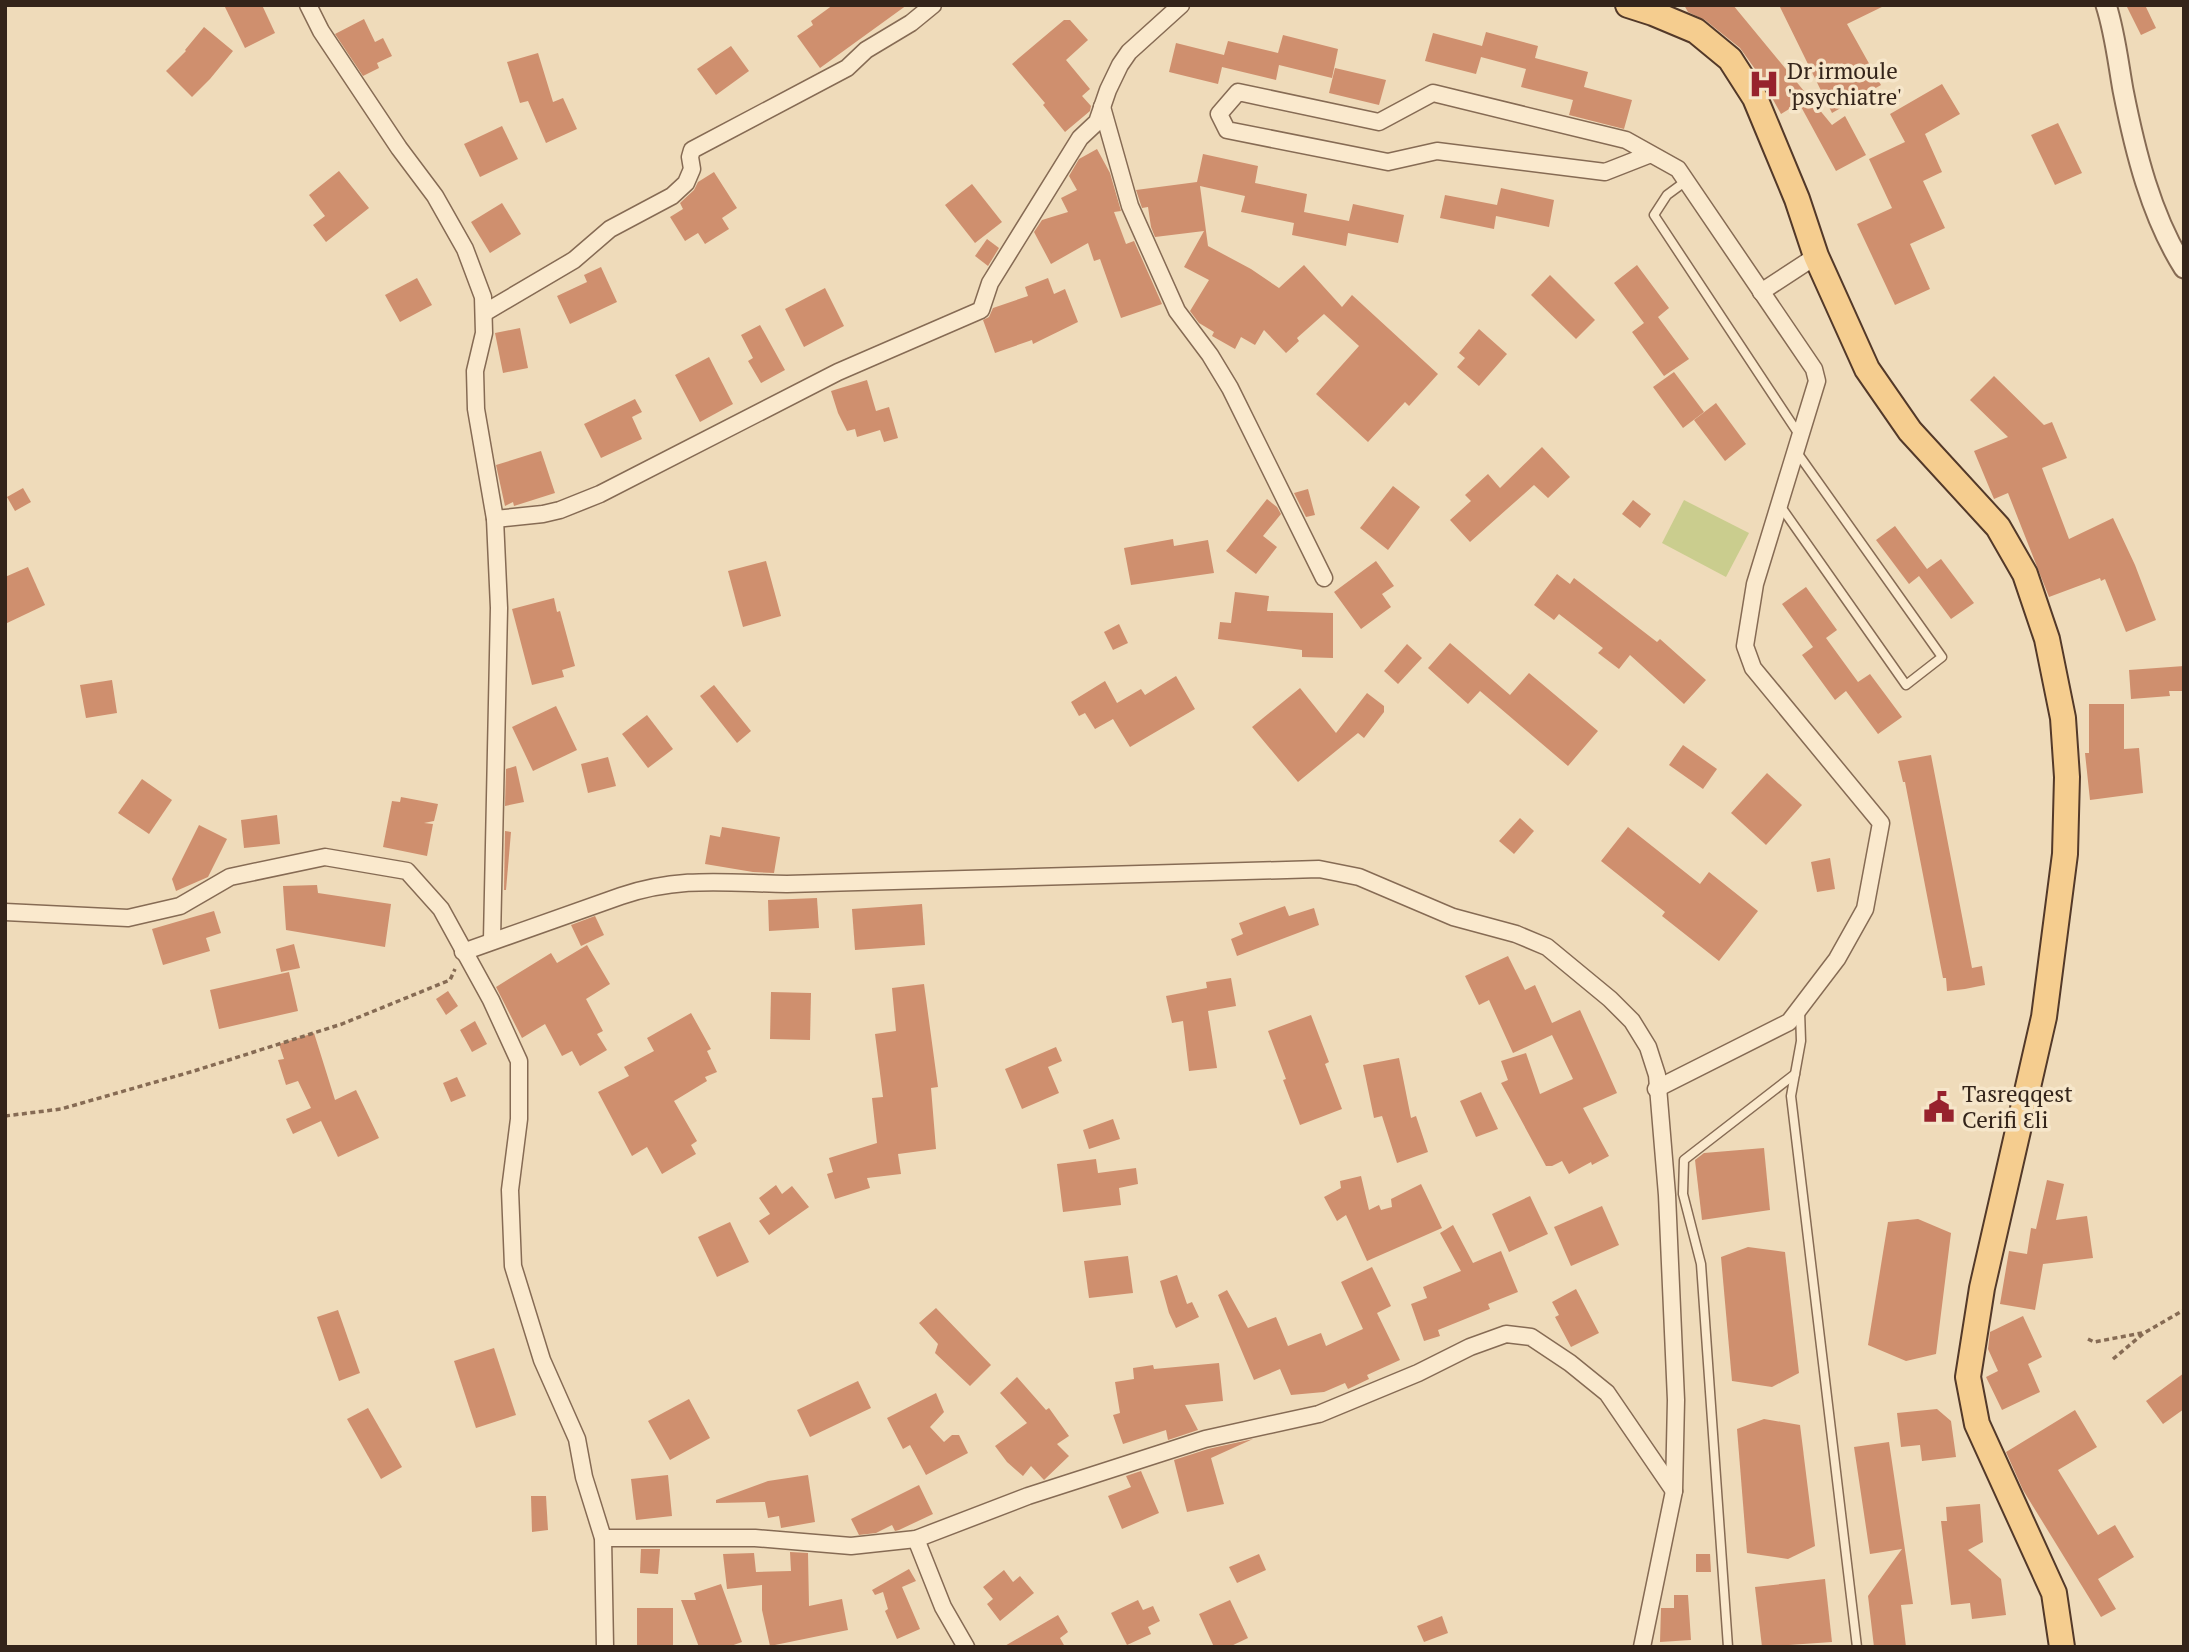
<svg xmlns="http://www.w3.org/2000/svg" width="2189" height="1652" font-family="'PT Serif',serif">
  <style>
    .green { fill: #cacd8e }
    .building { fill: #cf8f6e }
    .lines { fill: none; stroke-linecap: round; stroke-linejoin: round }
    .service-casing { stroke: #866b54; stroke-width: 11 }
    .minor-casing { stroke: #866b54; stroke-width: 19 }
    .tertiary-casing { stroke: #866b54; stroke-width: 23 }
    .primary-casing { stroke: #533929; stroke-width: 28 }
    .path { stroke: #866b54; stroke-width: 3.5; stroke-dasharray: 5 3.5; stroke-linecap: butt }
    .service { stroke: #fae9cd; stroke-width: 8 }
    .minor { stroke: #fae9cd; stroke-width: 16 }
    .tertiary { stroke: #fae9cd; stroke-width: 19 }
    .primary { stroke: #f5cd8f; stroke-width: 24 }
    .labels { text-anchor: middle; stroke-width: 7; stroke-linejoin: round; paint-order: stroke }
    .poi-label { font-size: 23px; fill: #34241a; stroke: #f6e6ca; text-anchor: start }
  </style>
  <rect width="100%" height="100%" fill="#efdbba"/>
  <path class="green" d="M1684,500L1749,533L1726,577L1662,543Z"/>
  <g class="building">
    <path d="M224,5H262L275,33L245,48Z"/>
    <path d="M833,5H907L820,68L797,36L813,25L811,21Z"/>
    <path d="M1684,5H1733L1832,125L1845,116L1866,155L1836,171L1799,103L1781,114L1760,76L1740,48L1705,20L1688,12Z"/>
    <path d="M1779,5H1886L1847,24L1881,85L1832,113Z"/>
    <path d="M2126,5H2145L2156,28L2141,35Z"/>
    <path d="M364,19L375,42L383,38L392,56L377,63L379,68L363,76L335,34Z"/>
    <path d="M1064,20H1070L1088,40L1066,60L1090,89L1082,96L1091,106L1090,111L1065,132L1043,105L1045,103L1012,64Z"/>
    <path d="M204,27L233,51L210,79L192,97L166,71L186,51L185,50Z"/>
    <path d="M1486,32L1538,46L1535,58L1588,72L1584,87L1632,100L1624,129L1569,115L1573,100L1521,87L1526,69L1481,57L1476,74L1425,61L1433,33L1482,46Z"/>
    <path d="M1283,35L1338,49L1332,78L1279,65L1276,80L1222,67L1218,84L1169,72L1176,43L1224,55L1228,41L1278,53Z"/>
    <path d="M731,46L749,71L716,95L697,69Z"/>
    <path d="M538,53L553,102L563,98L577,129L546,143L528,101L520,103L507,62Z"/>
    <path d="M1335,68L1386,80L1379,105L1329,93Z"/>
    <path d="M1942,84L1960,114L1925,134L1942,172L1923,181L1945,228L1910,244L1930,289L1895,305L1857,224L1892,208L1869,159L1905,142L1890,114Z"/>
    <path d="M2058,123L2082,173L2055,185L2031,135Z"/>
    <path d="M502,126L518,159L480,177L464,144Z"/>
    <path d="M1097,149L1110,173L1121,211L1114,212L1126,244L1134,241L1162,304L1121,318L1100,259L1094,261L1088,243L1051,264L1034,232L1042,220L1068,212L1061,198L1077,190L1069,176L1079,159Z"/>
    <path d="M1203,154L1258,166L1255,183L1307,194L1304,212L1349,221L1353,204L1404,215L1398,243L1348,233L1346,246L1292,235L1294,223L1241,212L1245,196L1200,186L1208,246L1251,269L1279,288L1304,265L1342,307L1352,295L1438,374L1409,406L1405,402L1368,442L1316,394L1359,346L1324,314L1297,338L1299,341L1286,353L1264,330L1255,345L1241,337L1235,349L1212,336L1214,332L1199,323L1190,311L1209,280L1184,267L1204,231L1155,237L1151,227L1148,207L1142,208L1136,190L1197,182Z"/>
    <path d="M339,171L369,208L326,242L313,225L325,216L309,195Z"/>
    <path d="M714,172L737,208L722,218L729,229L705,244L698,233L685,241L670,217L683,209L680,203L694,190L698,182Z"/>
    <path d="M972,184L1002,222L975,243L945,205Z"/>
    <path d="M1501,188L1554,200L1549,227L1496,216L1494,229L1440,218L1445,195L1497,205Z"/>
    <path d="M502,203L521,234L490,253L471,222Z"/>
    <path d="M987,239L999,248L988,266L975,256Z"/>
    <path d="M1637,265L1669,308L1658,317L1689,359L1664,376L1632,332L1644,323L1614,283Z"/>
    <path d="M601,267L617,302L570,324L557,296L587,282L584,275Z"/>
    <path d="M1550,275L1595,320L1576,339L1531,295Z"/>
    <path d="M417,278L432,305L400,322L385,295Z"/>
    <path d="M1048,278L1054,294L1065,289L1078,322L1033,344L1032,340L995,353L983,320L989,317L993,308L1028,296L1025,287Z"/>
    <path d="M825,288L844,326L804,347L785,309Z"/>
    <path d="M760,325L785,370L761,383L748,361L753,358L741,335Z"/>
    <path d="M520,328L528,368L503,373L495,333Z"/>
    <path d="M1479,329L1507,354L1479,386L1457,367L1465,358L1459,353Z"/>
    <path d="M709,357L733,404L700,422L675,375Z"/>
    <path d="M1674,372L1704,412L1683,428L1653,387Z"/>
    <path d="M1994,376L2044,425L2052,422L2067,458L2042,468L2069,539L2113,518L2135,565L2156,620L2126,632L2105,579L2101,581L2100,578L2049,597L2008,493L1994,499L1974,451L2008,437L1970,400Z"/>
    <path d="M867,380L876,411L889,407L898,438L884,442L880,430L857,437L855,429L847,431L838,413L831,391Z"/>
    <path d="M635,399L642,412L632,417L642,439L601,458L584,424Z"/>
    <path d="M1716,403L1746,444L1725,461L1694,420Z"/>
    <path d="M1542,447L1570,477L1548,498L1534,485L1470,542L1450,520L1471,501L1465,495L1488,474L1500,488Z"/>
    <path d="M541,451L555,493L514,506L513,502L505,506L496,465Z"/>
    <path d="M1393,486L1420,507L1388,550L1360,528Z"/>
    <path d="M23,488L31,502L15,511L7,497Z"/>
    <path d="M1308,489L1315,515L1306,517L1294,493Z"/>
    <path d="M1267,499L1277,507L1281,514L1263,536L1277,547L1256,574L1226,551Z"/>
    <path d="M1633,500L1651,514L1640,528L1622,514Z"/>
    <path d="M1895,526L1927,569L1941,559L1974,603L1951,619L1919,576L1909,584L1876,540Z"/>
    <path d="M1173,539L1174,546L1208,540L1214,573L1131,585L1124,548Z"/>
    <path d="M766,561L781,616L743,627L728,571Z"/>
    <path d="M1376,561L1394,586L1382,594L1391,607L1361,629L1334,592Z"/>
    <path d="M28,567L45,605L5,624V577Z"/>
    <path d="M1557,574L1570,584L1574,578L1657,642L1660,639L1706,680L1684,704L1630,655L1619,669L1598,653L1603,648L1559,614L1554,620L1534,605Z"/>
    <path d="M1806,587L1837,630L1826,638L1858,682L1870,674L1902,717L1878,734L1846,691L1835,700L1802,655L1813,647L1782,604Z"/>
    <path d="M1235,592L1269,596L1267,611L1333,613V658L1302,657V650L1218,639L1220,622L1231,623Z"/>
    <path d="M554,598L557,612L560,611L575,666L562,670L564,677L532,685L512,609Z"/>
    <path d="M1119,624L1128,643L1113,650L1104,632Z"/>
    <path d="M1450,643L1510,695L1529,673L1598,731L1568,766L1480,691L1468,704L1428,668Z"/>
    <path d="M1407,644L1422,658L1398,684L1384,671Z"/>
    <path d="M2184,666V691H2169L2170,696L2131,699L2129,670Z"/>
    <path d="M1176,676L1195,709L1130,747L1113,719L1095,729L1085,713L1079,716L1071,702L1105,681L1117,703L1141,689L1145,695Z"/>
    <path d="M112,680L117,713L86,718L80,685Z"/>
    <path d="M714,685L751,731L737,743L700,696Z"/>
    <path d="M1300,688L1336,733L1367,693L1384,706V712L1364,738L1358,733L1298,782L1252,727Z"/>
    <path d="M2089,704H2124V749L2139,748L2143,793L2090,800L2085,753H2089Z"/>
    <path d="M556,706L577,750L533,771L512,727Z"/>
    <path d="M647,715L673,749L648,768L622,734Z"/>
    <path d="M1683,745L1717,769L1703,789L1669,765Z"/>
    <path d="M1931,755L1972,968L1982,966L1985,985L1965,989L1947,991L1946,978H1943L1905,782H1903L1898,761Z"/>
    <path d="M608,757L616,786L588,793L581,764Z"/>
    <path d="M516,766L524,802L505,806L506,769Z"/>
    <path d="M1767,773L1802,805L1766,845L1731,813Z"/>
    <path d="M142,779L172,800L149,834L118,813Z"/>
    <path d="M401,797L438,804L434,821L424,823L433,824L427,856L383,847L392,801L400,802Z"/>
    <path d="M277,815L280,844L244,848L241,820Z"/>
    <path d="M1520,818L1534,831L1514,854L1499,841Z"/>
    <path d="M199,825L227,839L208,877L176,891L172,879Z"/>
    <path d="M722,827L780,837L774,873L753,872L705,864L710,835L720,837Z"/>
    <path d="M1628,827L1700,884L1709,872L1758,911L1719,961L1662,916L1665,912L1601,861Z"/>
    <path d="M505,831L511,832L506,890H504Z"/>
    <path d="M1830,858L1835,889L1817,892L1811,862Z"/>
    <path d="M317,885L318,893L391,904L385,947L286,930L283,886Z"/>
    <path d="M817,898L819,928L769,931L768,900Z"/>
    <path d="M922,904L925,945L855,950L852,909Z"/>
    <path d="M1285,906L1289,916L1314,908L1319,925L1237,956L1231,939L1243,934L1239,923Z"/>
    <path d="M214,911L221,933L206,938L210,951L163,965L152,929Z"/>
    <path d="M595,916L604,935L581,946L571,925Z"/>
    <path d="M294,944L300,968L281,972L276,949Z"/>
    <path d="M587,945L610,984L586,999L603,1031L597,1034L607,1050L580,1066L572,1051L562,1056L545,1024L522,1038L496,987L551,953L557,963Z"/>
    <path d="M1508,956L1525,990L1535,985L1552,1023L1580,1010L1617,1093L1583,1108L1609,1156L1592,1165L1591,1162L1569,1174L1562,1161L1552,1166H1546L1501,1083L1508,1080L1501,1061L1526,1053L1540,1094L1573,1079L1552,1035L1513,1053L1489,1000L1479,1005L1465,976Z"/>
    <path d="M289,972L298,1011L219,1029L210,990Z"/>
    <path d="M1231,978L1236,1006L1208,1011L1217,1068L1189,1071L1183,1021L1172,1023L1166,996L1207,988L1206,982Z"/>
    <path d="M924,984L938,1087L931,1088L936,1149L898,1154L901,1174L867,1178L870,1188L835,1199L827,1174L833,1172L829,1158L877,1143L872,1098L883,1097L875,1034L896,1031L892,988Z"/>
    <path d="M448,991L458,1006L446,1015L436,999Z"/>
    <path d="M771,992L811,993L810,1040L770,1039Z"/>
    <path d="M691,1013L711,1049L707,1051L717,1072L705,1077L707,1081L674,1101L697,1141L691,1145L696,1154L662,1174L647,1147L632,1156L598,1092L629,1076L624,1067L654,1051L647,1038Z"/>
    <path d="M1311,1015L1329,1062L1325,1064L1342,1109L1300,1125L1283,1080L1286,1079L1268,1031Z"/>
    <path d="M475,1021L487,1044L472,1052L460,1030Z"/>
    <path d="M314,1033L335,1100L356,1090L379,1138L338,1157L321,1121L293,1134L286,1119L311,1108L298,1081L286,1085L278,1060L284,1059L279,1044Z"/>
    <path d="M1056,1047L1062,1061L1048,1067L1059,1093L1022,1109L1005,1069Z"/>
    <path d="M1399,1058L1411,1118L1416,1116L1428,1152L1397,1163L1382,1116L1374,1118L1363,1065Z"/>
    <path d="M457,1077L466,1096L451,1102L443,1083Z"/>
    <path d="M1481,1092L1498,1129L1476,1137L1460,1101Z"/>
    <path d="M1113,1119L1120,1139L1089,1149L1083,1130Z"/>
    <path d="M1764,1148L1770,1210L1702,1220L1695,1160L1704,1153Z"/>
    <path d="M1096,1159L1098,1173L1136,1168L1138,1184L1119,1188L1121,1205L1063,1212L1057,1164Z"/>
    <path d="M1361,1176L1369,1210L1379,1205L1381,1210L1392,1207L1391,1199L1421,1184L1442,1228L1367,1261L1346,1215L1337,1221L1324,1197L1341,1188L1340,1181Z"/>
    <path d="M2047,1180L2064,1184L2056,1220L2087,1216L2093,1258L2043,1264L2035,1310L2000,1304L2009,1251L2027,1254L2031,1228L2036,1229Z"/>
    <path d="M776,1185L782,1194L792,1186L809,1207L769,1235L759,1221L770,1214L759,1198Z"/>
    <path d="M1530,1196L1548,1234L1509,1252L1492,1214Z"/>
    <path d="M1602,1206L1619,1245L1571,1266L1554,1227Z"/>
    <path d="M1918,1219L1951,1233L1936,1354L1906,1361L1868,1345L1888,1222Z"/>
    <path d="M730,1222L749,1262L717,1277L698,1237Z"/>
    <path d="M1453,1225L1473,1263L1501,1251L1518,1292L1488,1304L1490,1309L1438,1330L1440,1336L1424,1341L1411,1304L1427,1298L1423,1287L1461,1271L1440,1233Z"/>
    <path d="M1748,1247L1785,1252L1799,1373L1772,1387L1732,1381L1721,1257Z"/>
    <path d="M1128,1256L1133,1293L1089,1298L1084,1261Z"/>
    <path d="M1372,1267L1391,1306L1377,1313L1400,1360L1367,1375L1369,1379L1348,1389L1345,1383L1324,1392L1291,1395L1280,1369L1254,1380L1218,1295L1227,1290L1248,1328L1276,1317L1288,1346L1321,1333L1326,1346L1363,1329L1341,1282Z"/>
    <path d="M1177,1275L1187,1304L1192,1302L1199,1317L1176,1328L1169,1313L1160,1281Z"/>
    <path d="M1576,1289L1599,1333L1571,1347L1555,1317L1559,1315L1552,1302Z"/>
    <path d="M936,1308L991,1365L970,1386L935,1353L938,1344L919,1323Z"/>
    <path d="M338,1310L360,1373L339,1381L317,1317Z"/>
    <path d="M2023,1316L2042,1357L2028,1364L2040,1392L2002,1410L1986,1377L1998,1371L1988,1349L1990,1332Z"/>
    <path d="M494,1348L516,1415L476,1428L454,1361Z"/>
    <path d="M1219,1363L1223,1401L1185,1405L1198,1430L1168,1440L1166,1430L1123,1444L1113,1415L1120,1413L1115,1382L1134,1379L1133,1368L1153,1365L1154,1369Z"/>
    <path d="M2184,1373V1409L2163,1424L2146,1401Z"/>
    <path d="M1017,1377L1046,1410L1049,1408L1069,1436L1057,1444L1069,1456L1044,1480L1031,1466L1023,1476L1007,1462L995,1446L1027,1423L1000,1393Z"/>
    <path d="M858,1381L871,1408L810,1437L797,1410Z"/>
    <path d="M936,1393L944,1412L930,1427L944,1442L952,1435H959L968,1453L926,1475L910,1445L903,1449L887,1418Z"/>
    <path d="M689,1399L710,1438L670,1460L648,1421Z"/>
    <path d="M368,1408L402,1467L381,1479L347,1419Z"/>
    <path d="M1937,1409L1951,1421L1956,1457L1922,1461L1920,1445L1901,1447L1897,1413Z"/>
    <path d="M2075,1410L2097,1447L2058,1470L2098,1535L2115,1525L2134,1557L2098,1579L2116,1609L2101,1617L2023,1490L2006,1452Z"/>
    <path d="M1764,1419L1800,1425L1815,1546L1788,1559L1747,1553L1737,1429Z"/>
    <path d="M1253,1439L1211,1458L1224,1504L1187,1512L1174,1460L1208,1449Z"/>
    <path d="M1889,1442L1913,1604L1901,1605L1906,1647H1874L1868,1596L1902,1549L1870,1554L1854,1447Z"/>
    <path d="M1141,1471L1159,1513L1122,1529L1108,1496L1131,1487L1126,1476Z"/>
    <path d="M668,1475L672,1516L636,1520L631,1479Z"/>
    <path d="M808,1475L815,1522L781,1528L779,1516L768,1518L765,1502L716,1503V1500L768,1481Z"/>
    <path d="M919,1485L933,1514L899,1530L895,1531L892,1525L876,1533L859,1535L851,1519Z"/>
    <path d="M531,1496H546L548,1530L532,1532Z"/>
    <path d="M1980,1504L1983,1542L1968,1550L2001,1579L2006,1615L1972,1619L1970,1603L1951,1605L1941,1521H1947L1946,1507Z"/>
    <path d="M641,1549H660L658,1574L640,1573Z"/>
    <path d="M790,1552L808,1553L809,1606L842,1599L848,1630L770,1646L762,1610V1585L727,1589L723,1554L754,1553L756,1572L791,1571Z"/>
    <path d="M1259,1554L1266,1570L1237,1583L1229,1567Z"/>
    <path d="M1696,1554H1710L1711,1572H1696Z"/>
    <path d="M909,1569L916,1581L902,1587L920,1629L897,1639L885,1611L888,1609L883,1592L875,1595L872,1590Z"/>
    <path d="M1004,1570L1013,1582L1020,1576L1034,1593L1000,1621L987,1604L993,1599L983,1587Z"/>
    <path d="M1825,1579L1832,1642L1762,1647L1755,1587Z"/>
    <path d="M721,1584L742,1642L728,1647H699L681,1600H696L694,1593Z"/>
    <path d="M1674,1595H1688L1691,1640L1660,1642L1661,1608H1674Z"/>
    <path d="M1138,1600L1143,1610L1153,1606L1160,1621L1148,1627L1151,1634L1127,1645L1111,1613Z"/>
    <path d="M1230,1600L1248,1638L1229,1647H1214L1199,1614Z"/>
    <rect x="637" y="1608" width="36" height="39"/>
    <path d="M1058,1615L1068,1632L1060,1638L1065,1647H1003Z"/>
    <path d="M1442,1616L1448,1633L1424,1642L1417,1626Z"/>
  </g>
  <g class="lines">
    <defs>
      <g id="service">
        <path d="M1686,181L1667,195L1654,215L1800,436"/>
        <path d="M1779,504L1906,685L1942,657L1796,451"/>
        <path d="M1800,1011L1801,1041L1791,1096L1857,1647"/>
        <path d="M1728,1647L1701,1264L1683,1194L1684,1160L1795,1074"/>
      </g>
      <g id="minor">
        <path d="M308,5L321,31L399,148L435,196L465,249L483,297L484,333L475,371L476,409L495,519L499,608L492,940"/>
        <path d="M1102,107L1130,206L1177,311L1210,355L1230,388L1324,578"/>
        <path d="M1651,154L1605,172L1437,151L1388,162L1227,130L1219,114L1238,92L1379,122L1433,93L1626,140L1678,169L1814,369L1817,381L1755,584L1745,646L1753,668L1881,823L1865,909L1837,959L1789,1022L1656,1089"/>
        <path d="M1761,292L1816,256"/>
        <path d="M484,313L574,260L610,229L672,196L686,183L692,169L690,157L692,150L847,68L866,50L911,23L933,5"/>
        <path d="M495,519L543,514L560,510L600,494L838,372L981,310L990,283L1080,138L1097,122L1108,90L1120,65L1129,52L1181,5"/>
        <path d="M5,912L128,918L180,906L230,877L325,857L407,871L441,909L491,1000L519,1061V1119L510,1190L513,1266L542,1360L577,1439L584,1477L603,1538L605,1647"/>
        <path d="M463,952L621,896C680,876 726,883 787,884L1319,869L1359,877L1453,917L1516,934L1547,947L1610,999L1632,1021L1648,1047L1657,1075L1667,1195L1676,1400L1674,1491L1642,1647"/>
        <path d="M603,1538H755L851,1546L916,1539L1028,1496L1205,1439L1319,1414L1418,1373L1470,1347L1506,1334L1531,1337L1570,1363L1607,1393L1674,1491"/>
        <path d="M916,1539L943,1607L966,1647"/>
      </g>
      <path id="tertiary" d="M2106,5C2115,33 2118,62 2123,90C2135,151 2151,216 2184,268"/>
      <path id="primary" d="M1628,5L1653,13L1696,31L1730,59L1755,98L1797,199L1816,256L1867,369L1910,431L1998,527L2025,574L2047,639L2063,718L2067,777L2065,854L2044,1017L1982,1288L1968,1377L1977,1424L2054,1593L2062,1647"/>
    </defs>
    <use href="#service" class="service-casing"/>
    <use href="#minor" class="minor-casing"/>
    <use href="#tertiary" class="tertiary-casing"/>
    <use href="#primary" class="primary-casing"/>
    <g class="path">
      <path d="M5,1116L61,1109L194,1071L342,1024L450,980L455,969"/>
      <path d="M2088,1339L2094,1342L2142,1333"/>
      <path d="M2113,1359L2144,1333L2184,1310"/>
    </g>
    <use href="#service" class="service"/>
    <use href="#minor" class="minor"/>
    <use href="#tertiary" class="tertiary"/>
    <use href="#primary" class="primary"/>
  </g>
  <defs>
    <symbol id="hospital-bare" viewBox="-9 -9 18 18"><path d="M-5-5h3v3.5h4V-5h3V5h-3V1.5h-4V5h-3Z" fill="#97222d" stroke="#f6e6ca" stroke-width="2.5" paint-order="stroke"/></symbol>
    <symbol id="civic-bare" viewBox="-9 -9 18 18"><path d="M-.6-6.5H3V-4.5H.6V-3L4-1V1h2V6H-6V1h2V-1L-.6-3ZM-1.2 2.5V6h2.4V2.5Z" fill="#97222d" stroke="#f6e6ca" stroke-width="2.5" paint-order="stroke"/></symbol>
  </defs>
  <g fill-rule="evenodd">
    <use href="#hospital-bare" x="1742" y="62" width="44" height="44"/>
    <use href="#civic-bare" x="1917" y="1085" width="44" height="44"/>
  </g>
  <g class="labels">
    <g class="poi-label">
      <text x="1787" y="79">Dr irmoule<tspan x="1787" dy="26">'psychiatre'</tspan></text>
      <text x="1962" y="1102">Tasreqqest<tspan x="1962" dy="26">Cerifi Ɛli</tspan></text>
    </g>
  </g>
  <rect width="2189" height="1652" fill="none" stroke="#34241a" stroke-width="14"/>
</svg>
